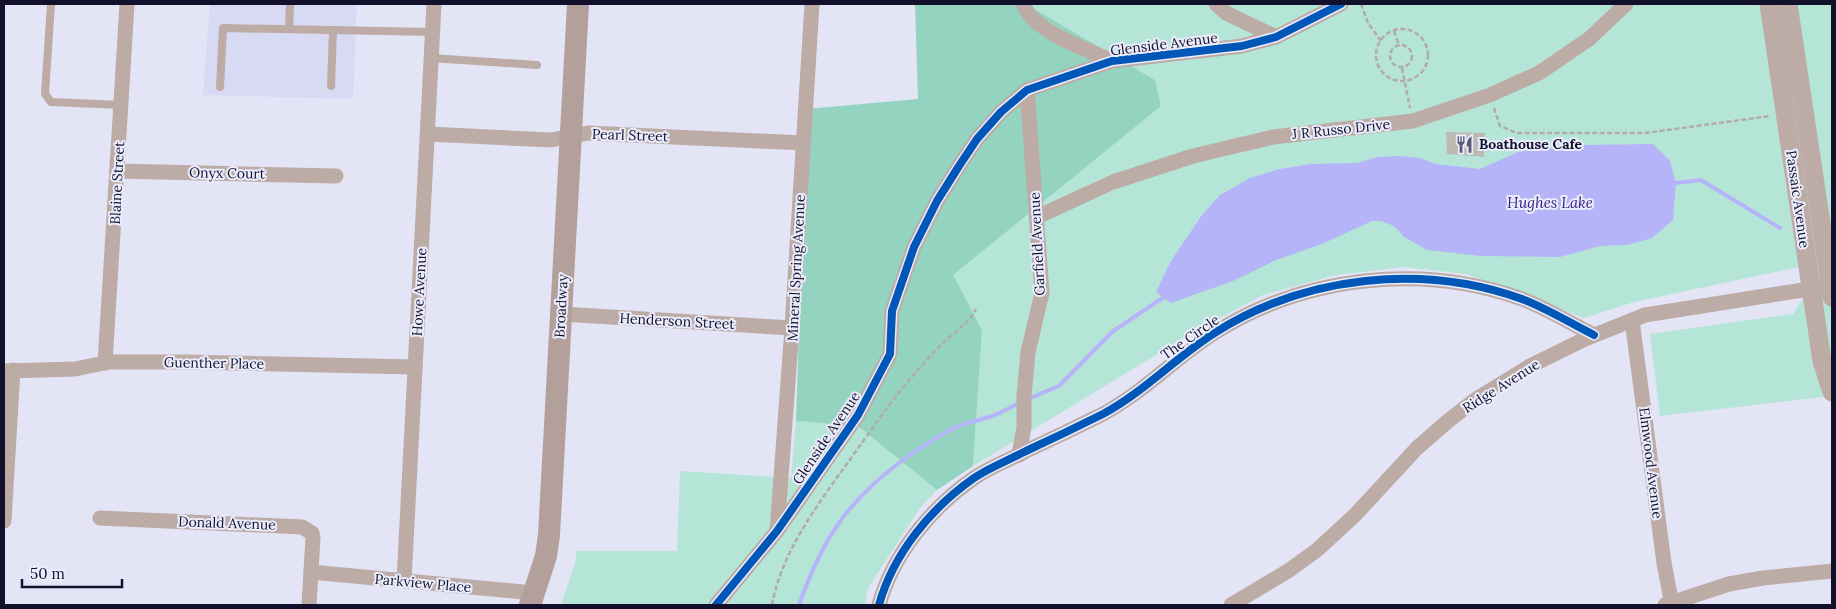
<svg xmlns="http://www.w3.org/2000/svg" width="1836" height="609" font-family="Lora,serif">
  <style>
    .built { fill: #d8daf3 }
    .green { fill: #b5e5d7 }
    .forest { fill: #93d3c0 }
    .water { fill: #b5b4f8 }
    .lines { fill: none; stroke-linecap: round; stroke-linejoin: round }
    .stream { stroke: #b5b4f8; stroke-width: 4 }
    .building { fill: #bcbbb3 }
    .path { stroke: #b3a9ae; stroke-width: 2.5; stroke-dasharray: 5 2.5; stroke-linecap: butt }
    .service { stroke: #bdaba6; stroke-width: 8 }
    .minor { stroke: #bdaba6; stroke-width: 15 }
    .tertiary { stroke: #bdaba6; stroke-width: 19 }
    .primary { stroke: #b4a09b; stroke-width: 22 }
    .cycleway-casing { stroke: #ebecfc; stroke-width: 11 }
    .cycleway { stroke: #0057b8; stroke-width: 8 }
    .labels { text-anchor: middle; stroke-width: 4; stroke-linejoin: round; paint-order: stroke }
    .street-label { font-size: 14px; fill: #12102b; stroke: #ebecfc }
    .poi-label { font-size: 14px; font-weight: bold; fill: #12102b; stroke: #ebecfc; text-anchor: start }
    .water-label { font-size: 15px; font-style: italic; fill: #311c81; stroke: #ebecfc }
  </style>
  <rect width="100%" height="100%" fill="#e3e4f5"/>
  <path class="built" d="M210,4H357L353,99L203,95Z"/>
  <g class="green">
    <path d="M1026,4H1832V396L1660,416L1650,334L1793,314L1827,261L1634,302L1584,318L1466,274L1404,267L1336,275L1263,295L1197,330L973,466L982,330L952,275L1161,106L1155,80Z"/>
    <path d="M796,421L858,426L937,490L920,508L868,588L865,605H561L576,560V551H677L680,471L791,478Z"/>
  </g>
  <path class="forest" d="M915,4H1026L1155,80L1161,106L953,275L982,330L973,466L937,490L858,426L796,421L806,109L918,99Z"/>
  <path class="water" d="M1653,144L1670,161L1676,183L1673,220L1652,238L1627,245L1600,246L1560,257L1481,256L1427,250L1404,237L1394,226L1381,221H1372L1322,244L1276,260L1233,281L1171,303L1156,292L1171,261L1202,215L1220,195L1250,178L1280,169L1310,164L1357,163L1377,157L1400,156L1420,158L1436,164L1480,169L1518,152L1581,145Z"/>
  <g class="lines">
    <g class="stream">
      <path d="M1676,183L1701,180L1780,228"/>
      <path d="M1028,399L1059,386L1112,332L1164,297"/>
      <path d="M799,605C822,540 847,501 903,460C921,447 939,435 959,426C969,422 981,420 992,416C1001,413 1010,408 1019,403"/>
    </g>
  </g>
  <path class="building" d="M1446,132L1485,133L1484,157L1447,154Z"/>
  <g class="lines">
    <g class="path">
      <path d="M1361,4L1368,23L1381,41"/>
      <circle cx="1402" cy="55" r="26"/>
      <path d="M1394,31L1399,45"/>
      <circle cx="1401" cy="56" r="11"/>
      <path d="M1402,68L1410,108"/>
      <path d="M1494,108L1500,126L1517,133H1645L1771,116"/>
      <path d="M772,605C782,551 818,504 849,461C871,430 893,398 918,370C928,358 939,347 950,337C960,328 970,321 976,309"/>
    </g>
    <g class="service">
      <path d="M51,4L45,94L51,102L121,105"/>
      <path d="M289,29L290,4"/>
      <path d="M431,58L537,65"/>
      <path d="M331,86L333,30"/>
      <path d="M220,87L223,28L432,32"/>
    </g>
    <g class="minor">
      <path d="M1023,4C1035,33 1085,48 1112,61"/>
      <path d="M1216,4L1226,13L1276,37"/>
      <path d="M428,134L551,140L588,133L803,143"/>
      <path d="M117,171L336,176"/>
      <path d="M1037,217L1113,182L1193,156L1273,137L1413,121L1490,95L1539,73L1589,39L1626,4"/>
      <path d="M561,314L792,328"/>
      <path d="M1632,320L1664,563L1672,605"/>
      <path d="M105,363L127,4"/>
      <path d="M4,371L75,369L109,362H188L415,367"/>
      <path d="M1019,455L1024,427V397L1028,352L1042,293L1027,90"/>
      <path d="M100,518L302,527L312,533L313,537L309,605"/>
      <path d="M4,521L13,370"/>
      <path d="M777,531L792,328L812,4"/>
      <path d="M311,572L534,593"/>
      <path d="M404,581L434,4"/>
      <path d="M716,605L777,531L858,415L890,354L892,311L914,247L937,201L959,166L977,139L1001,112L1027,90L1112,61L1242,46L1276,37L1341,4"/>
      <path d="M879,605C893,554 931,508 974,478C990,467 1009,460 1026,451C1052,439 1077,427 1103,414C1144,392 1176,357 1216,332C1305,276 1422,263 1522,299C1546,308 1570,323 1594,335"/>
      <path d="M1231,605L1288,571L1317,550L1355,515L1417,448L1448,421L1475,400L1530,366L1585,339L1645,315L1822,287"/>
      <path d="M1665,605L1729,584L1763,578L1832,571"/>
    </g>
    <g class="tertiary">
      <path d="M1769,4L1822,361L1832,392"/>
      <path d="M1788,4L1832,297"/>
    </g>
    <path class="primary" d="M530,605L546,556L549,535L578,4"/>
    <defs>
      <g id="cycleway">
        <path d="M716,605L777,531L858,415L890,354L892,311L914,247L937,201L959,166L977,139L1001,112L1027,90L1112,61L1242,46L1276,37L1341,4"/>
        <path d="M879,605C893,554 931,508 974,478C990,467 1009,460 1026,451C1052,439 1077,427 1103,414C1144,392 1176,357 1216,332C1305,276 1422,263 1522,299C1546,308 1570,323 1594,335"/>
      </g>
    </defs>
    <use href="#cycleway" class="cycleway-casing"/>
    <use href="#cycleway" class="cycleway"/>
  </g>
  <defs>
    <symbol id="restaurant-bare" viewBox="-9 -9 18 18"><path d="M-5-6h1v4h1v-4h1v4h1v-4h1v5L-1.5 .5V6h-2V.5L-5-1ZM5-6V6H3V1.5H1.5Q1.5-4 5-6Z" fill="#5b5a72" stroke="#ebecfc" stroke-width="2.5" paint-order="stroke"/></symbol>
  </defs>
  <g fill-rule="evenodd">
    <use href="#restaurant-bare" x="1452" y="132" width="25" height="25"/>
  </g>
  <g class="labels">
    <g class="street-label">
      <text transform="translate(1164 44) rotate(-7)" y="5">Glenside Avenue</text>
      <text transform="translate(1341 129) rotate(-6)" y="5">J R Russo Drive</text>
      <text transform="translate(630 135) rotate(2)" y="5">Pearl Street</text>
      <text transform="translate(227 173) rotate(1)" y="5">Onyx Court</text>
      <text transform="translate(117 183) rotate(-87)" y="5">Blaine Street</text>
      <text transform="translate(1798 199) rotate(82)" y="5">Passaic Avenue</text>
      <text transform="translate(1037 244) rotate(-93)" y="5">Garfield Avenue</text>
      <text transform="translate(796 268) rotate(-87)" y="5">Mineral Spring Avenue</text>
      <text transform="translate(419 292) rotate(-87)" y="5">Howe Avenue</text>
      <text transform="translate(561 306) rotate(-87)" y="5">Broadway</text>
      <text transform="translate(677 321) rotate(3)" y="5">Henderson Street</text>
      <text transform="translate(1190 337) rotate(-35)" y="5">The Circle</text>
      <text transform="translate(214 363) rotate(1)" y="5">Guenther Place</text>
      <text transform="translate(1501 386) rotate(-32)" y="5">Ridge Avenue</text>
      <text transform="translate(826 438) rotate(-56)" y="5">Glenside Avenue</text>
      <text transform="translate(1651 463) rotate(83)" y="5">Elmwood Avenue</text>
      <text transform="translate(227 523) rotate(2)" y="5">Donald Avenue</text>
      <text transform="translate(423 583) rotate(5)" y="5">Parkview Place</text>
    </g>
    <g class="poi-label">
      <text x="1479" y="149">Boathouse Cafe</text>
    </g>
    <g class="water-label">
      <text x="1550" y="208">Hughes Lake</text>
    </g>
  </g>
  <rect width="1836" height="609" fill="none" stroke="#12102b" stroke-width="10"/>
  <path d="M22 579v8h100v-8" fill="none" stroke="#12102b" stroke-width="2.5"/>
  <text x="30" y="579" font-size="15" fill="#12102b" stroke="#ebecfc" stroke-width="4" paint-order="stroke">50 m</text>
</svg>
